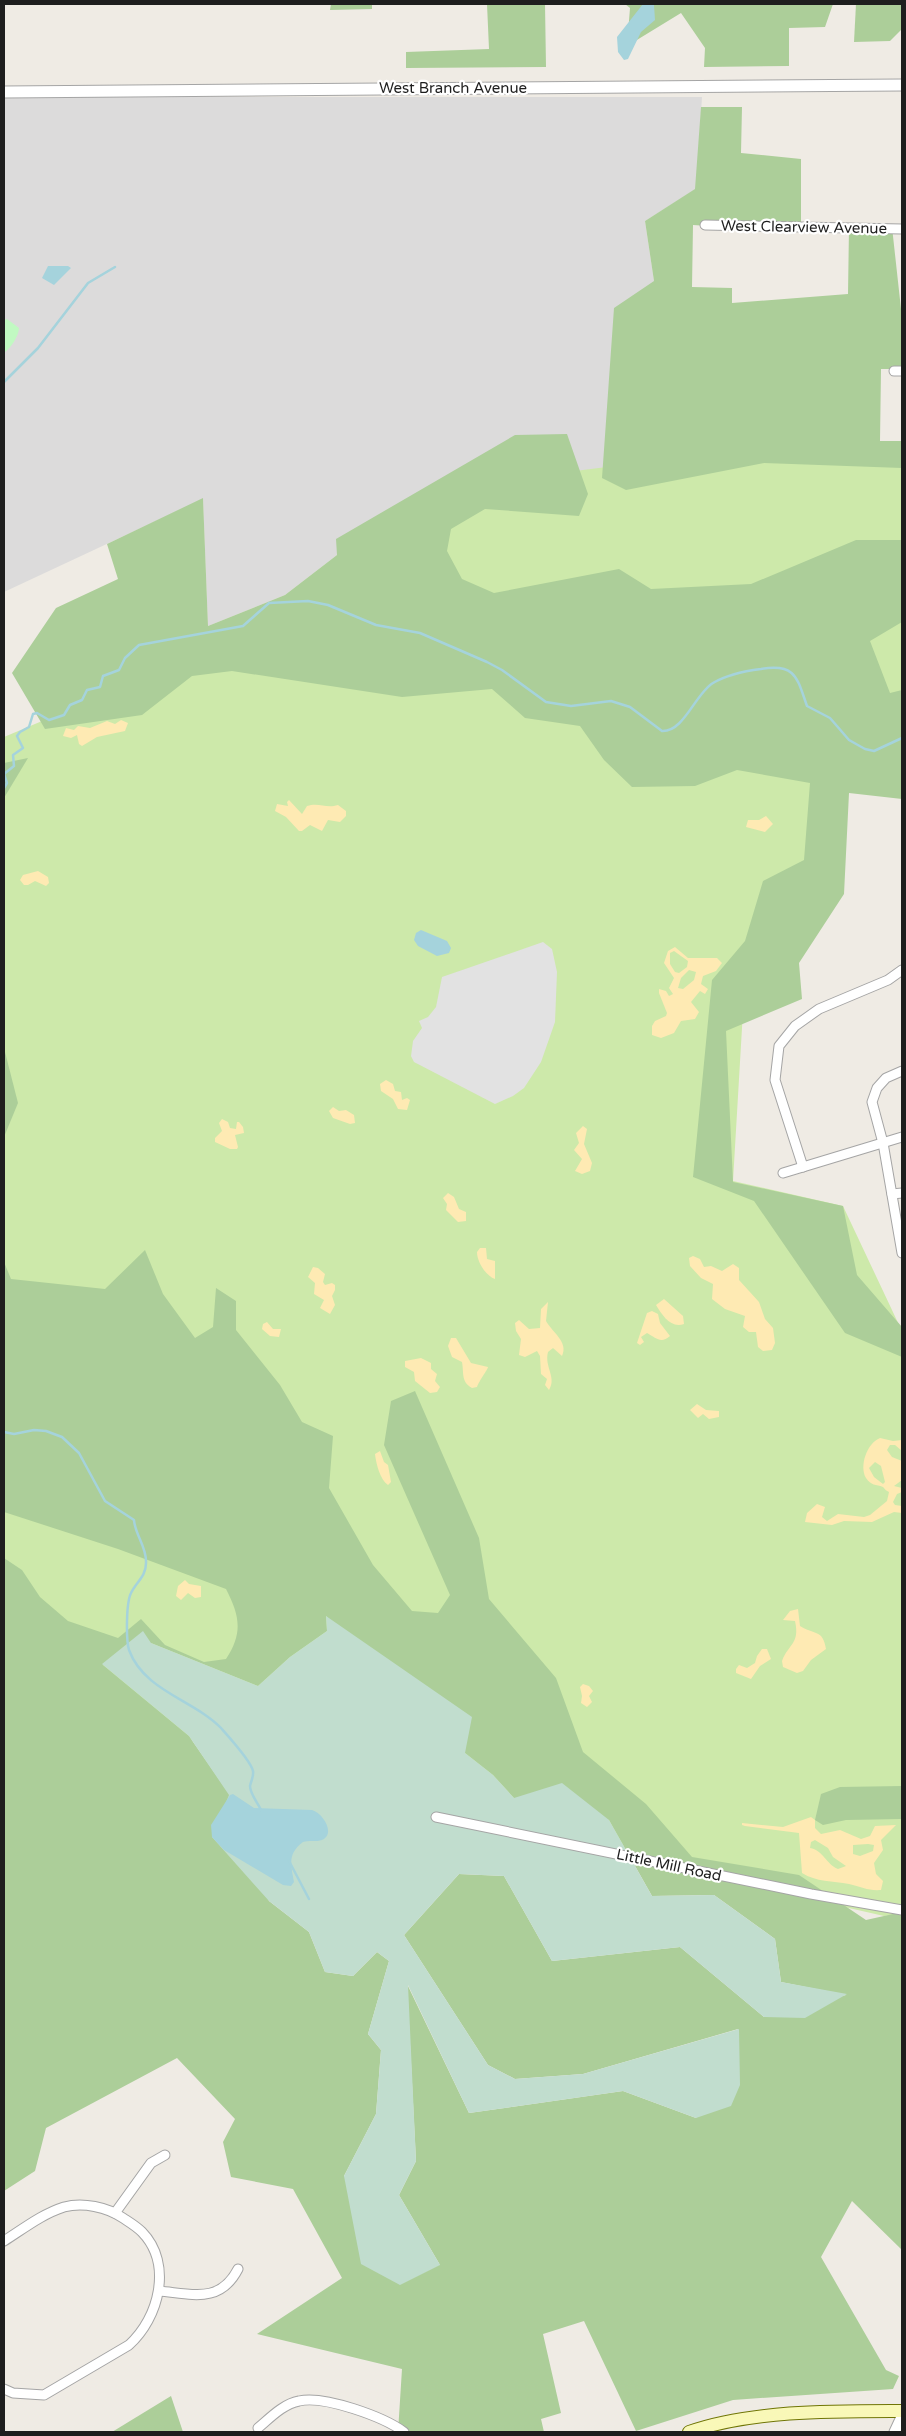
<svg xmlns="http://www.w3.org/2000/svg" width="906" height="2436" font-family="'Varela Round',sans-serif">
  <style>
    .residential { fill: #dcdbdb }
    .grass { fill: #cde9aa }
    .forest { fill: #acce99; fill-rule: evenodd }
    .wetland { fill: #c1ddce }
    .sand { fill: #feeab3; fill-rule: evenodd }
    .park { fill: #c1f9c2 }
    .parking { fill: #e2e2e2 }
    .water { fill: #a5d3dc }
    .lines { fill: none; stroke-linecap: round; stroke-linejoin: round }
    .stream { stroke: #a5d3dc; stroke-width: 2.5 }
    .minor-casing { stroke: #a5a5a5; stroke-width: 11 }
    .tertiary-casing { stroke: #a5a5a5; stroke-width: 13 }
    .secondary-casing { stroke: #6f7505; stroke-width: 14 }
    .minor { stroke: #fff; stroke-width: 9 }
    .tertiary { stroke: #fff; stroke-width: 11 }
    .secondary { stroke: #f9f8b8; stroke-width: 12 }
    .labels { text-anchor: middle; stroke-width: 4.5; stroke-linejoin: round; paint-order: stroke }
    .street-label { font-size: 15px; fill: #1e1e1e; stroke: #fff }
  </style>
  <rect width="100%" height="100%" fill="#efebe4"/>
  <path class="residential" d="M4,97H702L696,189L645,221L654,281L602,478L337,555L285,595L208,626L203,499L4,592Z"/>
  <path class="grass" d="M902,452V740L844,768L816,899L744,994L733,1181L843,1206L900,1327L902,1328V1914L884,1916L502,1829L4,1686V737L166,669L411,549L505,480L662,460Z"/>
  <g class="forest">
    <path d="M331,4H372V9L330,10Z"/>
    <path d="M487,4H545L546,67L406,68V52L489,49Z"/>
    <path d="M625,4H833L825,27L789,28V66L704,67L705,48L681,13L627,46L630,8Z"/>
    <path d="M856,4H902V29L890,41L854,42Z"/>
    <path d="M701,107H742L741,153L801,159V232L693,225L692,287L732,288V303L848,294L849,228L892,227L902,318V369H881L880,441H902V468L764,463L626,490L602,478L614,308L654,281L645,221L695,189Z"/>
    <path d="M567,434L588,494L579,516L485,509L451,529L447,551L462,579L494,593L619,569L651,589L751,584L856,540H902V622L870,641L890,693L902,690V799L849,793L844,894L799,963L802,999L726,1031L733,1182L843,1206L857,1275L902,1327V1357L845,1333L754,1201L693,1177L712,980L745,941L763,881L804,860L810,783L737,770L695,786L632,787L604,760L580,726L525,718L492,689L402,697L232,671L192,676L142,715L45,729L12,673L56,608L118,579L107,544L203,498L208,626L285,595L337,555L336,539L515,435Z"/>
    <path d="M28,758L4,798V763Z"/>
    <path d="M4,1048L18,1103L4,1137Z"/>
    <path d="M145,1250L163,1294L195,1338L213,1327L216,1288L236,1301V1330L280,1385L302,1422L333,1436L329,1488L373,1565L412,1611L438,1613L450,1595L384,1445L391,1401L415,1391L479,1538L489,1599L556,1678L583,1752L646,1804L692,1857L799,1875L866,1920L902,1912V2250L852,2201L821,2257L886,2370L899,2376L893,2389L733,2400L636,2431L584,2321L543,2334L561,2413L541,2419L544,2432H398L402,2369L257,2334L342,2278L293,2189L231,2177L223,2142L235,2119L177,2058L46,2128L35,2171L4,2191V1558L22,1570L40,1597L68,1621L118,1638L141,1619L165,1645L204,1662L226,1659C243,1633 240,1616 226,1589L118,1549L4,1512V1262L11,1279L105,1289ZM326,1616L465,1753L493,1775L514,1798L609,1820L652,1896L714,1895L775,1939L781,1982L846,1995L764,2017L680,1947L552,1961L504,1876L459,1874L404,1935L488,2065L515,2079L583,2074L738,2029L696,2118L623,2091L469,2113L407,1984L416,2161L399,2195L440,2265L344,2176L376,2114L381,2050L368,2034L389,1961L377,1952L353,1976L325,1972L309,1932L269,1901L230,1795L189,1736L103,1665L151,1643L258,1686L290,1657L327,1631Z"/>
    <path d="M902,1786V1819L846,1820L823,1825L815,1820L821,1794L840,1787Z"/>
    <path d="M171,2396L183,2432H112Z"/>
  </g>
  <path class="wetland" d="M326,1616L472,1717L465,1753L493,1775L514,1798L562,1783L609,1820L652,1896L714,1895L775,1939L781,1982L847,1994L805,2018L764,2017L680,1947L552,1961L504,1876L459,1874L404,1935L488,2065L515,2079L583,2074L739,2029L740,2085L731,2106L696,2118L623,2091L469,2113L408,1985L416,2161L399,2195L440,2265L400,2285L361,2264L344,2176L376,2114L381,2050L368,2034L389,1961L377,1952L353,1976L325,1972L309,1932L269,1901L212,1837L229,1795L189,1736L102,1664L143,1631L151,1643L258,1686L290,1657L327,1631Z"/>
  <g class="sand">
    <path d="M121,720L128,723L125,731L97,737L82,746L79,744L77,735L71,738L63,736L66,728L74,730L78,726L90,728L107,721L115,724Z"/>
    <path d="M289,800L302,814L307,806C319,802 326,809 338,805L346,811V816L340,822L328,820L322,831L310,825L302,831H299L286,817L275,811L277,804L288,806L287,802Z"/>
    <path d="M766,816L773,824L765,832L746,827L748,820H759Z"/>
    <path d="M38,871L48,877L49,883L46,886L35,881L28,885H24L20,880L23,875Z"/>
    <path d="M675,947L688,958H717L722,963L716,971L703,976L701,984L708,989L705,994L700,991L691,1002L699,1012L695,1019L681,1021L674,1033L661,1038L652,1035V1026L655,1021L666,1016L667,1013L659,993V989L666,991L669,996L673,994L669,988L674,978L664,963L668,951ZM674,951L688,961L687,967L679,973L675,972L670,964V953ZM689,970L696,972L694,980L683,989L678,988L681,978Z"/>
    <path d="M386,1080L393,1084L395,1091L401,1092L402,1100L407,1098L410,1100L407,1110L398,1109L393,1099L381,1091L380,1084Z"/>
    <path d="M333,1107L339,1111L346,1110L354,1115L355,1123L350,1124L333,1118L329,1111Z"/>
    <path d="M222,1119L228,1122L230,1128L236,1129L237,1122H239L243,1127L244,1133L235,1135L238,1147L237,1149H230L215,1142V1138L222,1131L219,1123Z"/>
    <path d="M583,1126L587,1129L584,1144L592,1163L590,1171L582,1174L575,1171L582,1159L574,1150L579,1143L576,1133Z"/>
    <path d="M448,1193L454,1197L459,1209L466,1212V1221L458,1222L446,1210L447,1204L443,1198Z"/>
    <path d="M480,1248H486L487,1259L495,1261V1279C486,1276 477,1262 477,1252Z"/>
    <path d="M693,1256L700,1259L704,1267L711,1266L722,1271L733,1264L739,1268V1280L759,1302L765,1319L773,1328L775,1343L772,1350L763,1351L758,1347L756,1332H749L743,1327L745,1316L725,1309L712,1299L713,1284L701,1278L690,1266L689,1258Z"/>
    <path d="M313,1267L318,1268L325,1274L323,1282L325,1285L332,1283L335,1285V1290L332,1296L335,1305L330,1314L320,1308L324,1300L314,1294L315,1283L308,1277Z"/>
    <path d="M664,1299L683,1316L684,1324C671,1329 662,1315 656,1305Z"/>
    <path d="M548,1302L546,1321C552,1332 569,1342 562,1356L553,1348L548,1352C544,1367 557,1377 549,1390L545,1385L547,1379L541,1374L540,1356L537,1351L525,1357L519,1355L521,1339L516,1331L515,1323L519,1320L529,1329L540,1328L541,1309Z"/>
    <path d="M652,1311L658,1314L660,1323L670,1336C661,1344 656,1338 647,1333L641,1337L644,1342L640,1345L637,1343L647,1313Z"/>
    <path d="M267,1322L273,1329H281L279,1337L270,1336L262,1329L263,1324Z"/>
    <path d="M451,1338H456L471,1363L488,1367C488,1369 479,1381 477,1387L472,1388C461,1382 464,1373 462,1362L452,1357L448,1346Z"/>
    <path d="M421,1358L431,1363V1369L437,1374L435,1381L440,1387L437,1392L430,1393L415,1381L414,1372L405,1367V1361Z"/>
    <path d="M697,1404L706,1410L719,1411V1417L709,1419L703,1414L698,1418L690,1410Z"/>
    <path d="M880,1438L893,1441L902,1440V1451L895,1445H890L887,1450L892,1457L902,1461V1480L894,1486L902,1488V1492L897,1494L893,1502L895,1505L902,1506V1513L894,1512L872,1522L844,1521L832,1525L805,1522L807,1513L817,1504L825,1507L822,1517L827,1521L838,1514L864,1517L870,1515L887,1501L889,1492C886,1491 885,1489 883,1487C876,1484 871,1486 866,1478C859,1466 867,1443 880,1438ZM875,1462L881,1466L885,1482L883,1484L874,1477L869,1468Z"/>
    <path d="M380,1451L384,1462L388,1465L391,1482L388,1485C380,1480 376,1463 375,1454Z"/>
    <path d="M185,1580L189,1584L201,1586V1597L195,1598L188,1593L181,1600L176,1596L178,1586Z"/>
    <path d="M798,1609L800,1626C814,1635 823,1629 826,1649L811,1660L803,1671L797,1673L783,1667L782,1661C789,1643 800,1644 795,1621L783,1620L790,1611Z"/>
    <path d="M762,1649H767L771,1659L760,1666L751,1679L736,1673V1669L739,1665L747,1668L755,1663L757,1656Z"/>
    <path d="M583,1684L589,1686L593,1691L589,1696L592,1702L587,1707L581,1703L582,1696L580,1687Z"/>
    <path d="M811,1817L815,1820V1828L821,1834L840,1830L861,1839L870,1836L875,1826L896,1825L881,1840L883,1850L874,1863L876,1874L883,1881L881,1890C869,1891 861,1887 849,1884C833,1881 816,1882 802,1873L799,1833L745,1826L742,1825V1823L783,1827ZM815,1840L828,1848L833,1857L846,1866L838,1869C826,1864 823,1850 810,1848L811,1842ZM868,1844L874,1845L873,1851L860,1856L853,1854V1845Z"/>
  </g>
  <path class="park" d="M7,319L19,328C19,335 11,348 5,352L4,320Z"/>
  <path class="parking" d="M543,942L552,949L557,972L555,1022L541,1062L524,1088L513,1096L495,1104L414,1062L411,1056L413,1041L422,1028L419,1021L428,1017L436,1007L442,977Z"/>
  <g class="water">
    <path d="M643,4L654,5L655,20L641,32L628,59L624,60L618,52L617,37Z"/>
    <path d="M48,266H68L71,268L54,285L42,278Z"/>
    <path d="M421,930L447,941L451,948L449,953L437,956L418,946L414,940L416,933Z"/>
    <path d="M233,1794L254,1808L312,1810C323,1813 336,1834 322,1840C317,1842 308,1840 303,1842C287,1854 291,1865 294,1882L291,1886L283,1885L224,1850L212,1837L211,1825L230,1795Z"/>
  </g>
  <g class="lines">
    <g class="stream">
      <path d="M4,382L38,348L88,283L115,267"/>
      <path d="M4,774L14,766L13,755L23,748L17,736L20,732L29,727L33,714L37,713L49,720L64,715L70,705L82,700L87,690L100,687L103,676L119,670L125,658L139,645L243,626L269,603L308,601L328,605L376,625L420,633L487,662L502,670L546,702L571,706L611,701L630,707L662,731C684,732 695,694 713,683C728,674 745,671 761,669C796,663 797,678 807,706L830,718L849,740L865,749L874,751L902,738"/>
      <path d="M4,774L7,783L4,788"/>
      <path d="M4,1432L14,1434L34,1430L46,1431L62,1437L79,1453L105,1501L134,1520C135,1535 147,1547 146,1563C146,1577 136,1582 131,1593C126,1603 126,1640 129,1650C144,1691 194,1700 221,1728C228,1736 251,1761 253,1771C254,1776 251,1781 250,1786C250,1794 258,1803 261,1810"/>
      <path d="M289,1861L309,1899"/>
    </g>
    <defs>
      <g id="minor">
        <path d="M705,225L902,229"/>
        <path d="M894,371H902"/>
        <path d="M902,1071L886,1078L877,1088L872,1102L883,1143L902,1253"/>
        <path d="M803,1167L775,1080L779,1046L795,1026L819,1009L888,980L902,970"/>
        <path d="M783,1173L902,1137"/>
        <path d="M892,1194L902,1193"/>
        <path d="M436,1817L811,1894L902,1910"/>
        <path d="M115,2213L151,2163L165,2155"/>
        <path d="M4,2241C23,2229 42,2214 64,2207C83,2202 107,2207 123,2218C129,2222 136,2226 142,2232C173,2264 159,2318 129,2345L44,2395L13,2393L4,2389"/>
        <path d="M159,2291C192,2294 220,2304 238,2269"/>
        <path d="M258,2428C270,2418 283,2404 299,2401C324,2395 384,2417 404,2432"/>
      </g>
      <g id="tertiary">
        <path d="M4,92L902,85"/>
        <path d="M895,2432L902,2417"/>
      </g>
      <path id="secondary" d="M689,2432C751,2410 836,2411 902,2411"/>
    </defs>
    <use href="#minor" class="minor-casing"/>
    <use href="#tertiary" class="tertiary-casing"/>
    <use href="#secondary" class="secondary-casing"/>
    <use href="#minor" class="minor"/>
    <use href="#tertiary" class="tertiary"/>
    <use href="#secondary" class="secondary"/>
  </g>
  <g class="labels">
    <g class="street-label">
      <text x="453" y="93">West Branch Avenue</text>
      <text transform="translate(804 227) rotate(1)" y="5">West Clearview Avenue</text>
      <text transform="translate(669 1865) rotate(12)" y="5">Little Mill Road</text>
    </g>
  </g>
  <rect width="906" height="2436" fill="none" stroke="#1e1e1e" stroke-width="10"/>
</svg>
